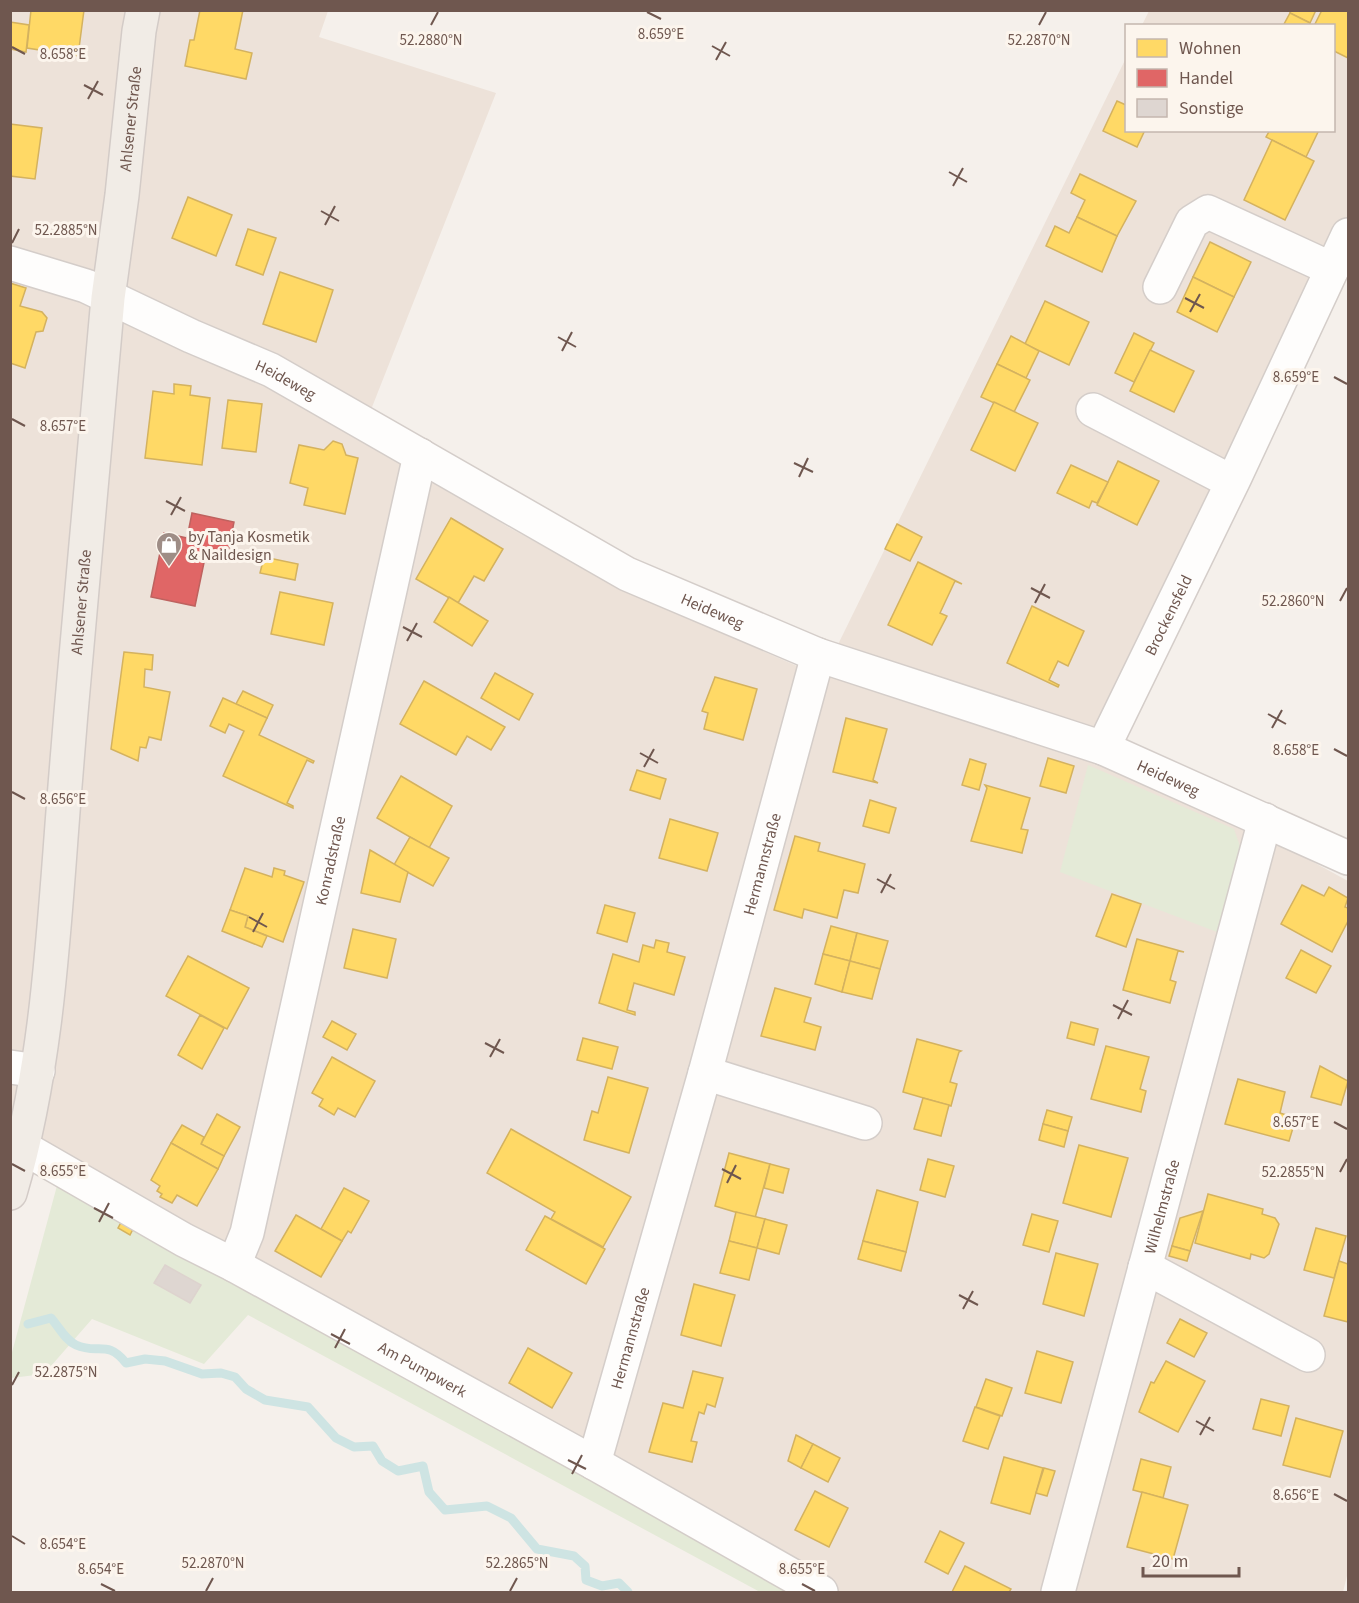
<svg xmlns="http://www.w3.org/2000/svg" width="1359" height="1603" font-family="'Source Sans 3',sans-serif">
  <style>
    .residential { fill: #ede2d9 }
    .green { fill: #e4ead7 }
    .homes { fill: #ffd966; stroke: #d4b25f; stroke-width: 1.5 }
    .shops { fill: #e06666; stroke: #be625f; stroke-width: 1.5 }
    .lines { fill: none; stroke-linecap: round; stroke-linejoin: round }
    .stream { stroke: #cee4e3; stroke-width: 9 }
    .building { fill: #ded6d1; stroke: #ddd3ce; stroke-width: 1.5 }
    .minor-casing { stroke: #d4cdc9; stroke-width: 36 }
    .major-casing { stroke: #d3cbc7; stroke-width: 36 }
    .minor { stroke: #fefdfc; stroke-width: 33 }
    .major { stroke: #f1ece6; stroke-width: 33 }
    .ticks { fill: none; stroke: #6f574f; stroke-width: 2 }
    .labels { text-anchor: middle; stroke-width: 6; stroke-linejoin: round; paint-order: stroke }
    .street-label { font-size: 16px; fill: #6f574f; stroke: #fcf5ed }
    .poi-label { font-size: 16px; fill: #6f574f; stroke: #fcf5ed; text-anchor: start }
    .ticks-label { font-size: 15px; text-anchor: middle; fill: #6f574f; stroke: #fcf5ed; stroke-width: 6; stroke-linejoin: round; paint-order: stroke }
  </style>
  <rect width="100%" height="100%" fill="#f5f0eb"/>
  <path class="residential" d="M10,11H328L319,37L496,93L361,435L508,527L626,591L822,677L1126,58V130H1334V26L1142,25L1149,11H1348V228L1092,760L1260,833L1348,881V1572L1343,1592H805L47,1176L11,1161Z"/>
  <g class="green">
    <path d="M1088,765L1234,829L1241,849L1217,932L1060,872Z"/>
    <path d="M58,1182L805,1592H760L248,1315L204,1364L92,1319L44,1374L11,1378V1356Z"/>
  </g>
  <g class="homes">
    <path d="M31,10H84L78,56L27,48Z"/>
    <path d="M200,10H243L235,49L252,53L246,79L185,66L190,40H194Z"/>
    <path d="M1291,10H1316L1310,23L1290,13Z"/>
    <path d="M1322,10H1348V58L1334,51V26H1314Z"/>
    <path d="M1290,13L1310,23L1309,26H1283Z"/>
    <path d="M10,22L29,25L26,52L10,49Z"/>
    <path d="M1117,101L1126,105V130H1145L1137,147L1103,131Z"/>
    <path d="M10,124L42,128L35,179L10,176Z"/>
    <path d="M1270,130H1319L1306,157L1266,137Z"/>
    <path d="M1272,140L1314,161L1285,220L1244,200Z"/>
    <path d="M1080,174L1136,201L1117,236L1077,217L1085,200L1071,193Z"/>
    <path d="M188,197L232,215L216,256L172,238Z"/>
    <path d="M1077,217L1117,236L1102,272L1046,246L1055,226L1069,233Z"/>
    <path d="M248,229L276,238L263,275L236,265Z"/>
    <path d="M1210,242L1251,262L1234,297L1193,277Z"/>
    <path d="M280,272L333,290L316,342L263,324Z"/>
    <path d="M1193,277L1234,297L1217,332L1177,312Z"/>
    <path d="M10,283L26,288L20,306L42,312L47,318L43,331L36,332L25,368L10,363Z"/>
    <path d="M1045,301L1089,322L1069,365L1025,344Z"/>
    <path d="M1134,333L1154,343L1134,382L1115,373Z"/>
    <path d="M1011,336L1039,351L1026,378L997,364Z"/>
    <path d="M1150,350L1194,371L1174,412L1130,391Z"/>
    <path d="M997,364L1030,380L1014,412L981,397Z"/>
    <path d="M174,384L191,386L190,395L210,398L202,465L145,458L153,391L174,394Z"/>
    <path d="M228,400L262,404L256,452L222,448Z"/>
    <path d="M994,402L1038,423L1015,471L971,450Z"/>
    <path d="M333,441L342,444L346,455L358,458L345,514L304,505L308,488L290,483L299,445L324,450Z"/>
    <path d="M1118,461L1159,481L1137,525L1097,505Z"/>
    <path d="M1071,465L1108,482L1097,503L1092,501L1089,508L1057,493Z"/>
    <path d="M451,518L503,549L484,581L474,576L458,603L416,579Z"/>
    <path d="M897,524L922,537L910,561L885,549Z"/>
    <path d="M264,557L298,564L295,580L260,573Z"/>
    <path d="M918,562L962,584L955,581L940,613L947,616L932,645L888,625Z"/>
    <path d="M280,592L333,603L324,645L271,634Z"/>
    <path d="M449,597L488,621L472,646L434,622Z"/>
    <path d="M1032,606L1084,631L1068,666L1058,661L1049,680L1059,685L1058,687L1007,663Z"/>
    <path d="M124,652L153,655L152,670L145,669L144,687L170,692L161,740L149,737L146,748L140,747L138,761L111,749Z"/>
    <path d="M495,673L533,694L519,720L481,698Z"/>
    <path d="M715,677L757,689L743,740L704,729L708,713L702,711Z"/>
    <path d="M424,681L505,727L491,750L467,736L456,755L400,724Z"/>
    <path d="M243,691L273,705L267,718L236,704Z"/>
    <path d="M223,698L267,718L259,735L314,761L313,763L307,760L287,803L293,806V808L223,776L244,731L229,724L225,733L210,726Z"/>
    <path d="M846,718L887,729L873,780L878,783L833,772Z"/>
    <path d="M1048,758L1074,766L1066,793L1040,786Z"/>
    <path d="M970,759L986,764L979,790L962,785Z"/>
    <path d="M637,770L666,779L660,799L630,790Z"/>
    <path d="M401,776L452,806L429,848L377,818Z"/>
    <path d="M985,785L1030,798L1021,829L1028,830L1022,853L971,841L987,788Z"/>
    <path d="M870,800L896,808L889,833L863,826Z"/>
    <path d="M670,819L718,833L707,871L659,858Z"/>
    <path d="M795,836L820,843L818,851L865,864L858,893L844,890L837,918L804,909L802,918L774,910Z"/>
    <path d="M410,837L449,858L433,886L394,865Z"/>
    <path d="M370,850L408,872L400,902L361,893Z"/>
    <path d="M245,868L272,877L274,868L285,871L284,875L304,882L283,942L245,927L248,916L230,910Z"/>
    <path d="M1302,885L1324,896L1329,887L1348,898L1345,907L1348,908V921L1332,952L1281,924Z"/>
    <path d="M1112,894L1141,904L1126,947L1096,936Z"/>
    <path d="M605,905L635,913L627,942L597,933Z"/>
    <path d="M230,910L248,916L245,927L267,936L262,947L222,931Z"/>
    <path d="M831,926L857,933L850,961L823,954Z"/>
    <path d="M353,929L396,939L387,978L344,968Z"/>
    <path d="M857,933L888,941L880,969L850,961Z"/>
    <path d="M1137,939L1184,952L1178,951L1170,980L1176,982L1170,1003L1123,990Z"/>
    <path d="M656,940L669,943L667,952L685,957L674,995L634,983L627,1010L635,1012V1015L599,1003L613,954L639,962L643,945L654,948Z"/>
    <path d="M1301,950L1331,966L1316,993L1286,978Z"/>
    <path d="M823,954L850,961L842,992L815,984Z"/>
    <path d="M188,956L249,988L227,1029L166,996Z"/>
    <path d="M850,961L880,969L872,999L842,992Z"/>
    <path d="M775,988L811,998L804,1022L821,1027L815,1050L761,1036Z"/>
    <path d="M200,1015L224,1028L202,1069L178,1055Z"/>
    <path d="M332,1021L356,1034L347,1050L323,1037Z"/>
    <path d="M1071,1022L1098,1029L1094,1045L1067,1038Z"/>
    <path d="M583,1038L618,1047L612,1069L577,1060Z"/>
    <path d="M917,1039L961,1051L959,1052L950,1082L957,1084L951,1106L903,1092Z"/>
    <path d="M1106,1046L1149,1057L1140,1089L1146,1091L1141,1112L1091,1099Z"/>
    <path d="M332,1057L375,1081L355,1117L338,1108L334,1115L319,1106L323,1099L312,1093Z"/>
    <path d="M1320,1066L1348,1081L1341,1105L1311,1097Z"/>
    <path d="M608,1077L648,1088L629,1153L584,1140L592,1111L598,1113Z"/>
    <path d="M1238,1079L1285,1092L1280,1113L1296,1118L1289,1141L1225,1124Z"/>
    <path d="M923,1098L949,1105L941,1136L914,1129Z"/>
    <path d="M1047,1110L1072,1117L1068,1131L1043,1124Z"/>
    <path d="M217,1114L240,1127L224,1156L201,1144Z"/>
    <path d="M1043,1124L1068,1131L1064,1147L1039,1140Z"/>
    <path d="M182,1125L204,1137L201,1144L224,1156L218,1169L171,1143Z"/>
    <path d="M511,1129L631,1197L603,1247L551,1219L555,1212L487,1173Z"/>
    <path d="M171,1143L218,1169L197,1206L177,1195L172,1203L160,1197L162,1194L157,1191L160,1186L151,1180Z"/>
    <path d="M1079,1145L1128,1158L1111,1217L1063,1203Z"/>
    <path d="M729,1153L770,1164L755,1218L715,1206Z"/>
    <path d="M928,1159L954,1166L945,1197L920,1190Z"/>
    <path d="M770,1164L789,1169L783,1193L764,1188Z"/>
    <path d="M344,1188L369,1201L351,1233L348,1231L342,1241L321,1229Z"/>
    <path d="M877,1190L918,1202L906,1252L863,1241Z"/>
    <path d="M1208,1194L1263,1209L1262,1214L1275,1218L1279,1224L1269,1254L1264,1258L1251,1254L1250,1259L1195,1243Z"/>
    <path d="M1203,1211L1190,1251L1172,1246L1180,1218Z"/>
    <path d="M736,1212L765,1219L757,1248L729,1241Z"/>
    <path d="M1032,1214L1058,1221L1049,1252L1023,1245Z"/>
    <path d="M296,1215L342,1241L321,1277L275,1251Z"/>
    <path d="M545,1216L605,1249L586,1284L526,1250Z"/>
    <path d="M124,1217L136,1223L130,1235L118,1228Z"/>
    <path d="M765,1219L787,1225L779,1254L757,1248Z"/>
    <path d="M1316,1228L1346,1236L1334,1278L1304,1270Z"/>
    <path d="M729,1241L757,1248L749,1280L720,1273Z"/>
    <path d="M863,1241L906,1252L901,1271L858,1259Z"/>
    <path d="M1172,1246L1190,1251L1187,1261L1169,1256Z"/>
    <path d="M1056,1253L1098,1264L1084,1316L1043,1304Z"/>
    <path d="M1339,1261L1348,1264V1322L1324,1316Z"/>
    <path d="M694,1284L735,1295L721,1346L681,1335Z"/>
    <path d="M1180,1319L1207,1333L1194,1357L1167,1343Z"/>
    <path d="M528,1348L572,1373L552,1408L509,1383Z"/>
    <path d="M1037,1351L1073,1362L1061,1403L1025,1393Z"/>
    <path d="M1166,1361L1205,1381L1178,1432L1139,1412L1151,1382L1154,1383Z"/>
    <path d="M693,1371L723,1378L715,1407L707,1404L704,1414L699,1412L691,1441L697,1442L692,1462L649,1452L663,1403L683,1408Z"/>
    <path d="M986,1379L1012,1388L1002,1416L976,1407Z"/>
    <path d="M1261,1399L1289,1406L1281,1436L1253,1429Z"/>
    <path d="M975,1407L1000,1416L988,1449L963,1441Z"/>
    <path d="M1296,1418L1343,1431L1330,1477L1283,1465Z"/>
    <path d="M796,1435L813,1444L801,1468L788,1461Z"/>
    <path d="M813,1444L840,1458L828,1482L801,1468Z"/>
    <path d="M1004,1457L1043,1468L1030,1514L991,1503Z"/>
    <path d="M1141,1459L1171,1467L1163,1498L1133,1490Z"/>
    <path d="M1044,1468L1055,1471L1047,1496L1036,1493Z"/>
    <path d="M815,1491L848,1508L829,1547L795,1530Z"/>
    <path d="M1142,1492L1188,1505L1173,1559L1127,1547Z"/>
    <path d="M940,1531L964,1543L948,1574L925,1562Z"/>
    <path d="M965,1566L1011,1589L1009,1592H952Z"/>
  </g>
  <path class="shops" d="M192,513L234,522L228,552L207,548L195,606L151,597L164,533L187,538Z"/>
  <g class="lines">
    <path class="stream" d="M28,1324L51,1318C59,1327 65,1340 76,1345C98,1355 107,1339 126,1363L145,1359L165,1361L202,1374L221,1373L235,1377L246,1389L265,1400L308,1407L336,1438L354,1447L373,1446L382,1461L398,1471L423,1466L429,1492L445,1510L487,1506L511,1518L537,1549L574,1556L585,1566L586,1580L602,1586L619,1583L628,1592"/>
  </g>
  <path class="building" d="M165,1265L201,1285L190,1303L154,1283Z"/>
  <g class="lines">
    <defs>
      <g id="minor">
        <path id="s1" d="M10,263L86,286L191,336L271,370L627,574L818,655L1103,748L1348,858"/>
        <path d="M1160,287L1192,222L1208,212L1332,269"/>
        <path d="M1093,410L1232,482"/>
        <path id="s2" d="M1103,748L1235,477L1348,235"/>
        <path d="M10,1067L38,1071"/>
        <path d="M705,1073L865,1123"/>
        <path id="s3" d="M24,1148L184,1240L234,1265L594,1463L821,1592"/>
        <path id="s4" d="M234,1265L247,1233L420,455"/>
        <path d="M1145,1267L1308,1355"/>
        <path id="s5" d="M594,1463L705,1073L818,655"/>
        <path id="s6" d="M1058,1592L1265,820"/>
      </g>
      <g id="major">
        <path id="s7" d="M10,1193C49,1061 54,922 65,786C78,623 93,460 108,298L122,195L139,31L143,10"/>
      </g>
    </defs>
    <use href="#minor" class="minor-casing"/>
    <use href="#major" class="major-casing"/>
    <use href="#minor" class="minor"/>
    <use href="#major" class="major"/>
  </g>
  <path class="ticks" d="M647,12L661,19M431,25L438,12M1039,25L1046,12M712,46L730,56M12,47L25,54M716,60L726,42M84,85L103,95M88,99L98,81M949,172L967,182M953,186L963,168M321,211L339,221M325,225L335,206M12,243L19,229M1185,298L1204,308M1190,312L1200,294M558,337L576,347M562,351L572,332M1334,377L1347,384M12,419L25,426M794,463L813,472M799,477L808,458M166,501L185,511M171,515L181,497M1031,588L1050,598M1340,601L1347,588M1035,603L1045,584M403,627L422,637M407,641L417,623M1268,714L1286,724M1272,728L1282,710M1334,749L1347,756M640,753L658,763M644,767L654,749M12,792L25,799M877,879L895,889M881,893L891,874M249,917L267,927M253,932L263,913M1113,1005L1132,1015M1118,1019L1128,1000M485,1043L504,1053M490,1057L500,1039M1334,1122L1347,1129M12,1164L25,1171M722,1169L741,1179M1340,1172L1347,1159M727,1183L736,1165M94,1208L113,1218M99,1222L109,1203M959,1295L978,1305M963,1309L973,1291M331,1334L350,1344M335,1348L345,1329M12,1385L19,1372M1196,1421L1214,1431M1200,1435L1210,1417M568,1460L586,1469M572,1474L582,1455M1334,1494L1347,1501M12,1536L25,1544M101,1584L115,1591M802,1584L815,1591M206,1591L213,1578M510,1591L517,1578"/>
  <defs>
    <symbol id="shop-pin" viewBox="-11 -11 22 30"><path d="M0 17L-7.5 6A9.5 9.5 0 1 1 7.5 6Z" fill="#9e8d86" stroke="#fcf5ed"/><path d="M-5-2.5h2.3a2.7 3.5 0 0 1 5.4 0H5L5.5 6h-11ZM-1.5-2.5h3a1.5 2.3 0 0 0-3 0Z" fill="#fff"/></symbol>
  </defs>
  <g fill-rule="evenodd">
    <use href="#shop-pin" x="154" y="530" width="30" height="40"/>
  </g>
  <g class="labels">
    <g class="street-label">
      <text dy="6" stroke="none"><textPath href="#s7" startOffset="1082">Ahlsener Straße</textPath></text>
      <text dy="6" stroke="none"><textPath href="#s1" startOffset="300">Heideweg</textPath></text>
      <text dy="6" stroke="none"><textPath href="#s7" startOffset="596">Ahlsener Straße</textPath></text>
      <text dy="6" stroke="none"><textPath href="#s1" startOffset="786">Heideweg</textPath></text>
      <text dy="6" stroke="none"><textPath href="#s2" startOffset="148">Brockensfeld</textPath></text>
      <text dy="6" stroke="none"><textPath href="#s1" startOffset="1272">Heideweg</textPath></text>
      <text dy="6" stroke="none"><textPath href="#s4" startOffset="416">Konradstraße</textPath></text>
      <text dy="6" stroke="none"><textPath href="#s5" startOffset="622">Hermannstraße</textPath></text>
      <text dy="6" stroke="none"><textPath href="#s6" startOffset="399">Wilhelmstraße</textPath></text>
      <text dy="6" stroke="none"><textPath href="#s5" startOffset="130">Hermannstraße</textPath></text>
      <text dy="6" stroke="none"><textPath href="#s3" startOffset="456">Am Pumpwerk</textPath></text>
    </g>
    <g class="poi-label">
      <text x="188" y="542">by Tanja Kosmetik<tspan x="188" dy="18">&amp; Naildesign</tspan></text>
    </g>
  </g>
  <g class="ticks-label">
    <text x="661" y="39">8.659°E</text>
    <text x="431" y="45">52.2880°N</text>
    <text x="1039" y="45">52.2870°N</text>
    <text x="63" y="59">8.658°E</text>
    <text x="66" y="235">52.2885°N</text>
    <text x="1296" y="382">8.659°E</text>
    <text x="63" y="431">8.657°E</text>
    <text x="1293" y="606">52.2860°N</text>
    <text x="1296" y="755">8.658°E</text>
    <text x="63" y="804">8.656°E</text>
    <text x="1296" y="1127">8.657°E</text>
    <text x="63" y="1176">8.655°E</text>
    <text x="1293" y="1177">52.2855°N</text>
    <text x="66" y="1377">52.2875°N</text>
    <text x="1296" y="1500">8.656°E</text>
    <text x="63" y="1549">8.654°E</text>
    <text x="213" y="1568">52.2870°N</text>
    <text x="517" y="1568">52.2865°N</text>
    <text x="101" y="1574">8.654°E</text>
    <text x="802" y="1574">8.655°E</text>
  </g>
  <rect width="1359" height="1603" fill="none" stroke="#6f574f" stroke-width="24"/>
  <rect x="1125" y="24" width="210" height="108" fill="#fcf5ed" stroke="#c4b6ae" stroke-width="1.5"/>
  <rect x="1137" y="39" width="30" height="18" fill="#ffd966" stroke="#c4b6ae" stroke-width="1.5"/>
  <text x="1179" y="54" font-size="18" fill="#6f574f">Wohnen</text>
  <rect x="1137" y="69" width="30" height="18" fill="#e06666" stroke="#c4b6ae" stroke-width="1.5"/>
  <text x="1179" y="84" font-size="18" fill="#6f574f">Handel</text>
  <rect x="1137" y="99" width="30" height="18" fill="#ded6d1" stroke="#c4b6ae" stroke-width="1.5"/>
  <text x="1179" y="114" font-size="18" fill="#6f574f">Sonstige</text>
  <path d="M1143 1567v9h96v-9" fill="none" stroke="#6f574f" stroke-width="3"/>
  <text x="1152" y="1567" font-size="18" fill="#6f574f" stroke="#fcf5ed" stroke-width="4.5" paint-order="stroke">20 m</text>
</svg>
